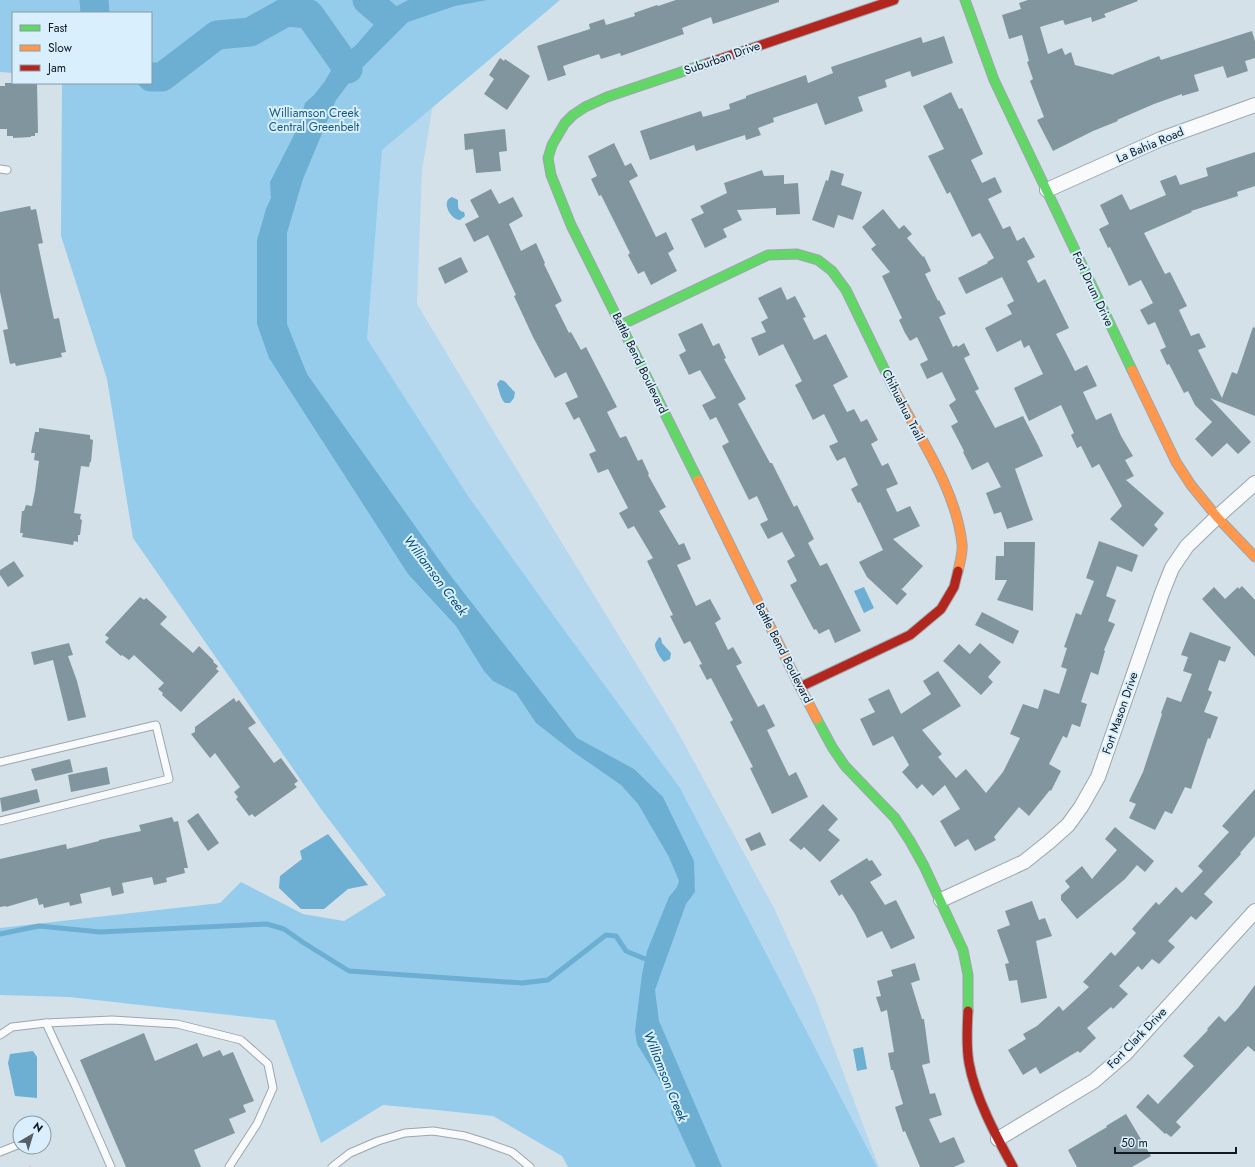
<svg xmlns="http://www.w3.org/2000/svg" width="1255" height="1167" font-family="Jost,sans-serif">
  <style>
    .green { fill: #b6d8ee }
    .forest { fill: #96cceb }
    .water { fill: #6cafd3 }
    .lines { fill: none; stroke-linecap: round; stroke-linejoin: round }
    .stream { stroke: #6cafd3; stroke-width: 5 }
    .river { stroke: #6cafd3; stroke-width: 29 }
    .building { fill: #81959f }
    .lane-casing { stroke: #9ca6ac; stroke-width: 9 }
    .street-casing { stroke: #9ca6ac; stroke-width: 16 }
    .fast-casing { stroke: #9ca6ac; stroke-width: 11 }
    .slow-casing { stroke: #9ca6ac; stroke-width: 11 }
    .jam-casing { stroke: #9ca6ac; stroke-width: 11 }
    .path { stroke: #cbced1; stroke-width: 2.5; stroke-dasharray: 4 2; stroke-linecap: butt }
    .lane { stroke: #f9fafc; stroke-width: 7 }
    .street { stroke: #f9fafc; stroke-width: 14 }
    .fast { stroke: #63d668; stroke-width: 9 }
    .slow { stroke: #ff974d; stroke-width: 9 }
    .jam { stroke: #b3261e; stroke-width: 9 }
    .labels { text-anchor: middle; stroke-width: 4; stroke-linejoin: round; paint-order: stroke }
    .street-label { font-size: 12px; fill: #11191e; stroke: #d9effe }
    .park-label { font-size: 12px; fill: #16597b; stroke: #d9effe }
    .water-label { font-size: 13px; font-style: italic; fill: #024c6e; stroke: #d9effe }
  </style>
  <rect width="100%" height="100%" fill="#d4e1e9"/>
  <path class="green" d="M347,0L434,98L422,170L417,304L500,442L675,727L774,908L815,998L879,1167H648L330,561Z"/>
  <path class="forest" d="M0,0H560L382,150L367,339L468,496L551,612L680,788L877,1167H568L562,1156L493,1116L437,1110L383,1105L321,1143L275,1020L69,997L0,995V928L220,903L241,882L303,914L344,921L386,895L321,809L133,538L107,379L61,236L62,83H151V13H13V73L0,72Z"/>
  <g class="water">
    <path d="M408,0H487L455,6L408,22L355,75L336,100L303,179L287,233V324L307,374L447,571L577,738L634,769L663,797L694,861L695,892L686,904L655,990L659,1021L722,1167H696L671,1113L672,1101L637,1044L635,1031L642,974L647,951L669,897L677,887L679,881L669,857L638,804L621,785L572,751L536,723L516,693L493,681L484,671L456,626L408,574L269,358L257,324V240L266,209L271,198L270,182L292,139L300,121L305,103L314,95L325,81L334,65L356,45L377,21L393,8Z"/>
    <path d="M452,197L458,200C458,206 457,211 464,212L465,216L460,220C451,220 440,201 452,197Z"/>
    <path d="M500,380C506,380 507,385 511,388C512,390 514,391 515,392L514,398L510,403H505C501,400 499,390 497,384Z"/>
    <path d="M864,587L874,608L864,613L854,591Z"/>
    <path d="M659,637L661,638L662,643L671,653L670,659L664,662C661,659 655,650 655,645C655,642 658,640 659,637Z"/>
    <path d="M328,834L368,885L348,889L324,909H301L279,888L280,876L302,859L300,851Z"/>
    <path d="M863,1047L867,1069L857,1071L853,1049Z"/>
    <path d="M33,1051L37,1057V1098L15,1096L8,1063L10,1054Z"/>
  </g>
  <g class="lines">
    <path class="stream" d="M0,934L39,926L100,932L267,924L284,929L304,943L349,971L522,983L548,980L606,935L616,936L626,951L650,961"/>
    <g class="river">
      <path d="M94,0L95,13"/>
      <path d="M367,0L388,18"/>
      <path d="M151,77H162L217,35L250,32L286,12L309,14L348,69"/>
    </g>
  </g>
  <g class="building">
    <path d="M676,0H779V2L713,24L711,17L682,28L684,34L621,56L620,53L601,59L599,54L563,66L566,75L548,81L537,46L590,29L589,24L604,19L606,25L635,16L634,13L657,5L658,6Z"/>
    <path d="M1028,0H1137L1138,1L1104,14L1106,17L1092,22L1091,17L1065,25L1063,20L1040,27L1048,54L1062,48L1065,55L1071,52L1075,65L1114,75L1113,74L1159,56L1161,60L1252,31L1255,41V58L1245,61L1248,71L1227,78L1223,66L1194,75L1199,91L1182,96V94L1154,104L1117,120L1118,121L1093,131L1053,151L1037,120L1044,117L1030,81L1033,79L1027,62L1029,61L1022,35L1009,39L1002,15L1021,9L1019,3Z"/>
    <path d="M944,36L953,63L912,77L910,71L885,80L887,87L858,97L863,111L825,125L817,103L773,118L774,122L758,128L761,135L746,140L745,135L696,151L694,145L650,160L640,131L701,111L703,117L730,109L729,104L746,98V96L806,75L808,83L833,73L831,67L921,37L923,43Z"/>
    <path d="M500,58L504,61L505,59L530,76L507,110L484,94L494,79L489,75Z"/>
    <path d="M5,83H37L38,133H35V136H31V137L13,138V136H7V129H0V86H5Z"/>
    <path d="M951,92L959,109L962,108L983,154L971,160L982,183L995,177L1002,192L988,199L1003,229L1010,226L1017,241L1024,237L1035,257L1027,261L1038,283L1045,279L1069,328L1056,334L1068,357L1075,371L1087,365L1097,386L1083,392L1096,420L1111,413L1121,436L1133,456L1125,460L1134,476L1126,480L1164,513L1154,525L1158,529L1143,547L1110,519L1122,506L1099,464L1092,468L1081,446L1077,448L1071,435L1074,433L1061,405L1029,421L1014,388L1043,374L1029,345L1024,348L1021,340L997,352L985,328L1012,314L1007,305L1014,301L1002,277L966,294L958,278L988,263L987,262L994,258L980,233L972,237L950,192L947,194L928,156L944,149L923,106Z"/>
    <path d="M505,129L507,151L499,152L501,171L476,173L473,149L465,150L464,134Z"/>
    <path d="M614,143L625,166L631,163L638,176L629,181L656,237L666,232L674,249L668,253L677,271L651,285L644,271L638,274L628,255L630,253L601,195L599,196L591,179L597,176L588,156Z"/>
    <path d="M1255,152V186L1237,192L1238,196L1191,211L1192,212L1144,233L1165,274L1170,272L1187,306L1179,310L1191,336L1199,333L1206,347L1198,350L1222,398L1232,372L1237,374L1253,327L1255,328V416L1210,398L1251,442L1238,454L1227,443L1212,457L1195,439L1212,422L1195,405L1188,391L1184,393L1169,364L1167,365L1160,350L1166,347L1155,322L1148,325L1140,310L1153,303L1141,280L1129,286L1110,247L1108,248L1099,229L1109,224L1100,205L1122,194L1130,210L1166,195L1160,181L1176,175L1180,185L1208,176L1206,168Z"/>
    <path d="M762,170L764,176L784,175V184L798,183L800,214L776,215V208L737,210L742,220L723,229L727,237L705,248L691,219L704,213L700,206L727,193L724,183Z"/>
    <path d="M831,170L844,174L841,185L862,192L853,220L838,215L834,228L812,220L826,180L828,181Z"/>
    <path d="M491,189L499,204L513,197L523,216L509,224L521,251L536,243L545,263L544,264L562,301L555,305L569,333L571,332L581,350L586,347L617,407L607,412L620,438L626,436L638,461L642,459L649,474L648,475L666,507L659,511L679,545L684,543L691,559L677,565L696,606L710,599L721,619L715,623L728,650L733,647L742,663L736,666L758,707L764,704L775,726L767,730L789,776L796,772L808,797L772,814L750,768L753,767L730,722L733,720L711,678L707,680L699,665L702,664L690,641L684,644L670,616L673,615L647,561L653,558L634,526L628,529L619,513L628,508L608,469L598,473L589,454L596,451L579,417L574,420L565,403L578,397L566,372L555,378L533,337L514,296L516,295L488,235L474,242L465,224L479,217L470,200Z"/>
    <path d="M30,206L31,210L36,209L43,243L38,244L46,282L54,319L59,318L66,352L61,353L62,357L16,366L15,363L10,364L3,330L8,329L0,292V212Z"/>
    <path d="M883,209L899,229L904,225L912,234L907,238L923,257L924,256L931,271L925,274L938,301L939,300L946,314L939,317L953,347L957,345L958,347L964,343L970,355L964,358L979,389L975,391L995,428L1023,416L1038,445L1043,456L1015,469L1033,520L1007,529L1001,512L994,514L986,493L1001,487L988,462L972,470L963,452L964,451L951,426L958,422L949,405L956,400L942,372L927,379L920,364L928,360L917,337L910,341L905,333L899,320L902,318L882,276L890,272L871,249L876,245L862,227Z"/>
    <path d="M461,257L468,272L445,284L438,268Z"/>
    <path d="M781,287L787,300L795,296L806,317L803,318L814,340L826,334L848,377L833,385L847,412L854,409L861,422L867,419L878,440L871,444L882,466L888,463L898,484L886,489L897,512L910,506L920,526L893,539L923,566L902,589L900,588L907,594L897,605L867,577L859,562L883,550L860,502L858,503L851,489L858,485L845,457L837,461L829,446L838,442L824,414L813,420L795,385L802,381L783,344L759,356L751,338L766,332L761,322L768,318L758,298Z"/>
    <path d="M702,323L713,346L719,343L726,358L724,359L746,399L738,404L770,463H772L794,507L797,505L814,539L808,543L820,566L827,563L861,631L835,643L829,629L819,634L816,629L814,630L790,585L797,581L787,561L795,556L782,532L768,539L760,524L768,520L757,496L749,500L722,446L729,442L716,417L710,420L702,405L716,398L700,370L689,375L679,355L686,351L678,334Z"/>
    <path d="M39,428L90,435V439L93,440L91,462H90L89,467L81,466L78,486L74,513L81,514L80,519L82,520L80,535H78V542L74,541L73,545L22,537L23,533H20L22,511H24L26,505L32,506L35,491L39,461L34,460L35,453H31L35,432H39Z"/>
    <path d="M1099,541L1138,555L1132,572L1117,566L1106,596L1116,600L1108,621L1115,624L1104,650L1105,651L1098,675L1091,672L1081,702L1087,704L1080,727L1072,724L1067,738L1063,736L1049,764L1061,771L1051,791L1050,790L1029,816L1019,807L994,837L996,840L975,851L968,839L955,847L940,821L960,809L945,785L933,796L922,784L917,789L902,772L909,765L893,736L873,746L860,719L875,712L868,699L889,689L901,714L931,694L923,681L938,671L961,706L922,730L942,754L938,757L956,778L966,769L986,793L1003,772L1020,738L1010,734L1023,704L1038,709L1044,689L1059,694L1067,669L1061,667L1067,648L1064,647L1076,613L1081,615L1094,581L1086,578Z"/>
    <path d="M1004,542H1035L1033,611L997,600L1007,580H995L996,556H1004Z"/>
    <path d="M14,561L24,576L8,587L0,575V570Z"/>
    <path d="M1242,586L1255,600V657L1202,599L1214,587L1225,599L1238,587L1239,589Z"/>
    <path d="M140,597L144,600L146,598L162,612L167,617L160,624L193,653L199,646L214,661L213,662L218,666L216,669L219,671L181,712L162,695L163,693L158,689L164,683L134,655L129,660L122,655L121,656L105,642L109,638L105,635Z"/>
    <path d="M982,612L1019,631L1013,644L975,625Z"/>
    <path d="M1190,632L1231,647L1225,662L1219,660L1208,690L1212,692L1204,712L1218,717L1210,739L1208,738L1191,789L1185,787L1172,814L1165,811L1155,830L1129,818L1136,804L1129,801L1143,772L1162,714L1161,713L1167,697L1181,702L1192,674L1183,671L1188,657L1181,655Z"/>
    <path d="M69,643L73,655L68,656L77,681L86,717L68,721L53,660L34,665L31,652Z"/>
    <path d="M980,643L1001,662L988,677L993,682L981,695L943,661L959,644L970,654Z"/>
    <path d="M234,698L236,702L239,700L256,723L248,728L274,763L281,758L298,781L294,784L297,787L255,817L252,814L249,816L236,799L238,797L234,792L240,787L215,753L210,758L191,734L195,732V727Z"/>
    <path d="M70,759L73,772L35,781L31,769Z"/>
    <path d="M107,767L110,784L71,792L68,775Z"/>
    <path d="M37,789L40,802L2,812L0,798Z"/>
    <path d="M1255,789V836L1240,853L1241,854L1204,894L1213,902L1196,920L1191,916L1168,941L1175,947L1159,964L1152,959L1142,970L1138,966L1119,986L1128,994L1113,1009L1111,1007L1087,1028L1096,1038L1080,1053L1078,1051L1040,1074L1036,1067L1023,1075L1008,1050L1026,1039L1023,1034L1037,1026L1059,1006L1063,1011L1089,987L1083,982L1111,952L1115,956L1136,933L1132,929L1156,902L1159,905L1176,887L1182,893L1203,871L1198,866L1229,832L1222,826Z"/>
    <path d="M823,804L838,819L828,830L840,840L820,862L804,847L801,850L789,840Z"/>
    <path d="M198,813L219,843L208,851L187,821Z"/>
    <path d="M172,817L174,822L178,821L188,868H184L185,873L166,878L167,882L154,885L152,877L122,883L124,893L112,896L110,887L80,894L82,903L70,906L69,902L44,908L43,904L39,905L37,898L6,907V906L0,907V859L66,844L67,849L99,841V840L141,831L139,825Z"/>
    <path d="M1115,827L1154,861L1145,872L1137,865L1125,879L1077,919L1061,900V895L1070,887L1065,881L1082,866L1092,879L1117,850L1105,839Z"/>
    <path d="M760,832L766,845L751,851L745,839Z"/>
    <path d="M867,858L869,861L872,860L882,875L870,882L885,905L896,900L915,938L891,949L882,931L867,938L855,914L842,894L839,896L830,881Z"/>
    <path d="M1032,901L1039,920L1045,918L1052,936L1036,941L1047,998L1021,1003L1017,980L1009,981L1005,964L1009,963L997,930L1010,925L1005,911Z"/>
    <path d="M915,963L920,980L911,983L922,1019H924L930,1063L922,1065L930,1094L935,1093L942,1115L929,1119L940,1143L954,1137L965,1162L954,1167H920L905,1131L903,1132L895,1107L903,1104L893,1070H891L888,1053L894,1052L887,1010L881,1012L876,997L881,996L877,981L893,976L891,970Z"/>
    <path d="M1255,985V1052L1248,1046L1176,1122L1181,1127L1171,1137L1166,1133L1165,1134L1136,1107L1148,1094L1158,1104L1194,1066L1183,1056L1208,1030L1207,1029L1219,1016L1225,1022L1238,1008Z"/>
    <path d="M144,1033L155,1061L197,1043L203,1057L220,1050L223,1056L233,1052L254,1101L243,1105L246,1112L229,1119L235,1133L194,1150L201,1167H126L80,1060Z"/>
    <path d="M1126,1114L1151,1156L1132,1167H1077L1068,1150L1107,1127L1106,1126Z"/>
  </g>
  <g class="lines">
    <defs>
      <g id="lane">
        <path d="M0,169L7,170"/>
        <path d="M0,762L156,725L169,779L0,821"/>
        <path d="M46,1023L75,1085L111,1167"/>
        <path d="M0,1035L12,1027L46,1023L112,1020L177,1024L241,1040L268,1064L273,1088L257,1124L229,1167"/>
        <path d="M0,1152L20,1144"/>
        <path d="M332,1167L350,1153L378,1141L405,1133L433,1131L465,1136L484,1142L512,1152L530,1167"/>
      </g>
      <g id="street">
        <path d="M1047,190L1161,139L1255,105"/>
        <path d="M941,900L1024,862L1049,842L1068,825L1081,807L1098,777L1162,593L1172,568L1187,546L1217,517L1255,483"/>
        <path d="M998,1139L1094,1081L1125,1054L1255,911"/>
      </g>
      <g id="fast">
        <path d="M965,0L994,80L1132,370"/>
        <path d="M621,325L768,255L797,254L818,260L832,271L846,290L891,383"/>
        <path d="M698,480L571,225L551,175L548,158L552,145L565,123L573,115L585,107L607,97L708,63"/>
        <path d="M817,719L832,747L845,766L895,818L910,841L924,866L963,950L968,975V1011"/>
      </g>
      <g id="slow">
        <path d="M1132,370L1176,462L1191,485L1217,517L1255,557"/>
        <path d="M891,383C916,433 956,487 962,544C963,552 960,562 958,571"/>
        <path d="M698,480L800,687L817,719"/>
      </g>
      <g id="jam">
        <path d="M708,63L894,0"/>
        <path d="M800,687L910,635L941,609L954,587L958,571"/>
        <path d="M968,1011C967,1028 966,1046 969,1063C975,1097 996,1136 1013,1167"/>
      </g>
    </defs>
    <use href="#lane" class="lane-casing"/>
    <use href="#street" class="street-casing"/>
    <use href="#fast" class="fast-casing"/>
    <use href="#slow" class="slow-casing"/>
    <use href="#jam" class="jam-casing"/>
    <path class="path" d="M29,1167L31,1166"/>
    <use href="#lane" class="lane"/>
    <use href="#street" class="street"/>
    <use href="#fast" class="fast"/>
    <use href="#slow" class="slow"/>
    <use href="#jam" class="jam"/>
  </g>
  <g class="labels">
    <g class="street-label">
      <text transform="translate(722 58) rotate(-19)" y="4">Suburban Drive</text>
      <text transform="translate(1150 145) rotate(-23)" y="4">La Bahia Road</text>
      <text transform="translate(1093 289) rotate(65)" y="4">Fort Drum Drive</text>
      <text transform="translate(640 363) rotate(64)" y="4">Battle Bend Boulevard</text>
      <text transform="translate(903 405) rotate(63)" y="4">Chihuahua Trail</text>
      <text transform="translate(784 653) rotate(63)" y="4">Battle Bend Boulevard</text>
      <text transform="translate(1120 713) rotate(-71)" y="4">Fort Mason Drive</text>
      <text transform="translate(1137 1038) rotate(-46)" y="4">Fort Clark Drive</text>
    </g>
    <g class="park-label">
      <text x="314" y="117">Williamson Creek<tspan x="314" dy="14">Central Greenbelt</tspan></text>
    </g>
    <g class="water-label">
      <text transform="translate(436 575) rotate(53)" y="5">Williamson Creek</text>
      <text transform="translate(666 1076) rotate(68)" y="5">Williamson Creek</text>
    </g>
  </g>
  <rect x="12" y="12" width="140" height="72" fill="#d9effe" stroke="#8999a4"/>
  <rect x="20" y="25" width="20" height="6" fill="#63d668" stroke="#8999a4"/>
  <text x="48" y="32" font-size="12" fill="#11191e">Fast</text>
  <rect x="20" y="45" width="20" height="6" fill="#ff974d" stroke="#8999a4"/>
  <text x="48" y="52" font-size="12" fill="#11191e">Slow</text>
  <rect x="20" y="65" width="20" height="6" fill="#b3261e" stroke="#8999a4"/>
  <text x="48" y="72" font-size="12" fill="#11191e">Jam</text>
  <g transform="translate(32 1135) rotate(38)"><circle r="19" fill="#d9effe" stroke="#8999a4"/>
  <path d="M0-3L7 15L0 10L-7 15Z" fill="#555f65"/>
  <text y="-6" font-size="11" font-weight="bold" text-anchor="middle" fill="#11191e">N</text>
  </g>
  <path d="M1115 1147v6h121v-6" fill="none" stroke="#11191e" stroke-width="2"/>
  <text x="1121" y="1147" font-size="12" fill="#11191e" stroke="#d9effe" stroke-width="3" paint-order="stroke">50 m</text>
</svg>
